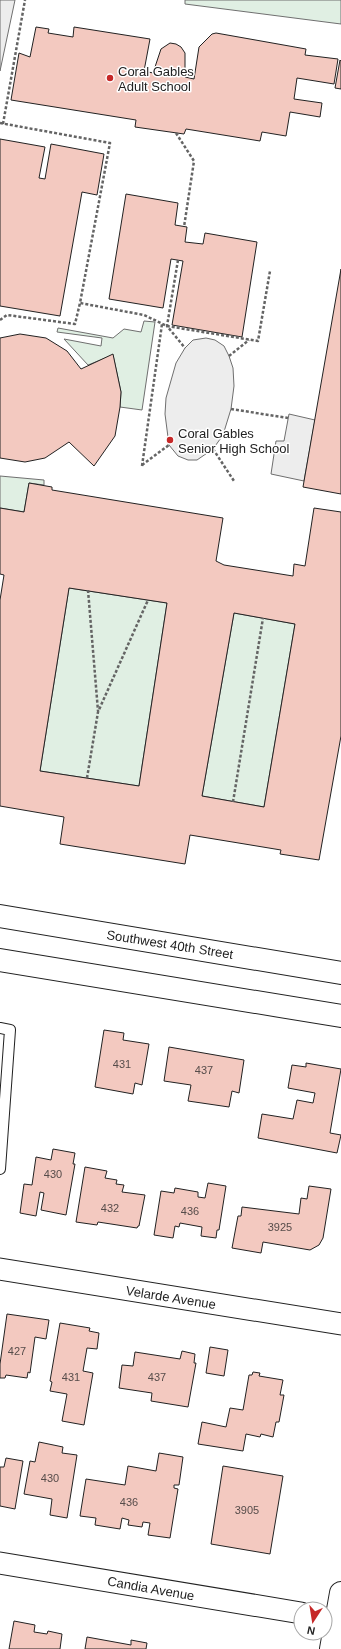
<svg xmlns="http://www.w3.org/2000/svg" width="341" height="1649" font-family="Arial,sans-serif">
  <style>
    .green { fill: #e0efe3; stroke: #6f6f6f }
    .parking { fill: #ededed; stroke: #6f6f6f }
    .building { fill: #f3c9c0; stroke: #222; fill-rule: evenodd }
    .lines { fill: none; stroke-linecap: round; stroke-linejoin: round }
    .service-casing { stroke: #222; stroke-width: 12 }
    .minor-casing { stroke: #222; stroke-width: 23 }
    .tertiary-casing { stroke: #222; stroke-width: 24 }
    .primary-casing { stroke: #222; stroke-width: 24 }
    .path { stroke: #646464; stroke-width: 2.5; stroke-dasharray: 3 2; stroke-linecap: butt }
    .service { stroke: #fff; stroke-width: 10 }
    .minor { stroke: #fff; stroke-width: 21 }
    .tertiary { stroke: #fff; stroke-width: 22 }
    .primary { stroke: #fff; stroke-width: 22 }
    .poi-dot { fill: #c62828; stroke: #fff; stroke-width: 1.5 }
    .labels { text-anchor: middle; stroke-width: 3; stroke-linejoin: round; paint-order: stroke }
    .number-label { font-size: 11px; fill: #564c4a }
    .poi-label { font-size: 13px; fill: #222; stroke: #fff; text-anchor: start }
    .street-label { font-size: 13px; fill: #222; stroke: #fff }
  </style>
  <rect width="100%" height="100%" fill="#fff"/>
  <g class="green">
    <path d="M185,0H341V24L185,4Z"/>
    <path d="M144,321L155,322L142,410L120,407L121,392L113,355L88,365L64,339L101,346L102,338L57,332L58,328L113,338L124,329L141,332Z"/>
    <path d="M0,476L44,480V485L29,483L24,512L0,508Z"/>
    <path d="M69,588L167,603L139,786L40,771Z"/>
    <path d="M234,613L295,624L264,807L202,796Z"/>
  </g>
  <g class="parking">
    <path d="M0,0H15L0,71Z"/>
    <path d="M206,338L215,340L224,346L229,356L233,368L234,386L231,409L223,435L213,449L197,460H188L178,456L169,445L165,414L166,398L176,363L185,348L193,340Z"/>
    <path d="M289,414L315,420L304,481L271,474L276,441H284Z"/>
  </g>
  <g class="building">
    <path d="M36,27L49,29L48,33L73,37L74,27L150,39L144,71L153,73L161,49L170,43L176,44L181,47L185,53V77L194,79L199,47L212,34L216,33L306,49L305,55L338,59L334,84L297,78L294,99L322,103L320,117L290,112L286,136L262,132L260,141L186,129L184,134L135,127L136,120L11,100L19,53L30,57Z"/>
    <path d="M340,60L341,61V89L335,88Z"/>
    <path d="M0,139L45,147L39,178L45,179L51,144L104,154L97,195L82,192L60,316L0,306Z"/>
    <path d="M126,194L178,203L175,225L187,227L185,242L203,244L205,233L257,242L242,337L172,325L183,261L171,259L163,308L109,299Z"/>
    <path d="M341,269V494L303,487Z"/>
    <path d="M20,334L46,338L67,351L81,369L113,354L121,392L120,407L115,436L94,466L69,442L45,458L25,462L0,458V338Z"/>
    <path d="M29,483L52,487V490L223,518L216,561L224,565L293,576L294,564L305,566L314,508L341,512V736L319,860L280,854L281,850L190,835L185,864L60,844L64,817L0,806V600L4,575L0,574V508L24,512ZM69,588L167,603L139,786L40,771ZM234,613L295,624L264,807L202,796Z"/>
    <path d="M104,1030L124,1033L123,1040L149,1044L142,1085L135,1083L133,1094L95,1087Z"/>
    <path d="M169,1047L244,1060L239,1093L232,1091L229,1107L188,1101L191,1085L164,1081Z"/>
    <path d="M306,1063L341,1069L330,1133L341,1135L337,1153L258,1138L262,1114L293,1119L297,1100L313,1103L315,1093L288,1088L292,1065L306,1067Z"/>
    <path d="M53,1149L75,1153L73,1164H75L66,1215L41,1210L44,1193L40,1192L36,1216L20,1213L24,1184L32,1185L36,1157L51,1160Z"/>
    <path d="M85,1167L107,1171L105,1178L117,1180L116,1184L124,1185L122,1192L145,1195L139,1226H138L137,1228L98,1222L97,1225L76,1222Z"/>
    <path d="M208,1183L226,1186L219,1230H217L216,1238L201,1236L202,1227L180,1223L179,1227L175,1226L173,1238L154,1235L161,1191L174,1193L175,1188L198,1192V1197L205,1198Z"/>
    <path d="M309,1186L331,1189L323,1238L319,1245L310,1250L263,1242L261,1253L232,1248L238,1216H241L242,1207L299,1214L301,1198L307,1199Z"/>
    <path d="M7,1314L49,1320L46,1339L35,1337L30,1373L28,1372L27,1378L6,1375L5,1378H0V1364Z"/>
    <path d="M60,1323L90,1328L89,1331L99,1333L97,1349L87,1348L83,1371L93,1373L84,1425L62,1421L67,1394L50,1391L52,1382L50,1381Z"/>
    <path d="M210,1347L228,1350L224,1376L206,1373Z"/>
    <path d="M182,1351L195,1354L194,1363H196L188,1407L151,1401L152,1393L119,1388L122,1365L133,1366L135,1352L180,1359Z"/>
    <path d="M253,1372L260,1373L259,1376L283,1380L280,1395H284L279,1422H276L273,1437L261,1434L260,1437L246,1434L243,1451L198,1444L202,1422L226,1427L230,1408L243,1410L249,1375H252Z"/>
    <path d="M39,1442L63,1447L62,1453L77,1455L67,1518L50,1515L52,1499L24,1494L30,1461L35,1462Z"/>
    <path d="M159,1453L183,1457L179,1485H174V1488L178,1489L170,1538L148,1535L150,1523L143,1522L142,1527L128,1525L129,1520L122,1518L120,1529L95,1525L96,1518L80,1516L86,1479L125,1485L128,1466L156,1471Z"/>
    <path d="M6,1458L23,1461L15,1509L0,1506V1467H4Z"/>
    <path d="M223,1466L283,1476L270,1554L211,1544Z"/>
    <path d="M14,1621L35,1625L34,1632L47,1634L48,1631L62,1634L60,1649H9Z"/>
    <path d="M87,1637L131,1645V1640L147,1643L146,1649H85Z"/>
  </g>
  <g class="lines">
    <defs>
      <path id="service" d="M0,1028L10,1030L0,1169"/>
      <g id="minor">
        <path d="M0,1269L341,1324"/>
        <path d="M0,1563L301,1613"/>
      </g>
      <path id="tertiary" d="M331,1649L341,1593"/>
      <g id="primary">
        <path d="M0,916L341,973"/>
        <path d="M0,960L341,1016"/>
      </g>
    </defs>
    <use href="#service" class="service-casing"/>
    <use href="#minor" class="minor-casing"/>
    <use href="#tertiary" class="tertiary-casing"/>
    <use href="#primary" class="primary-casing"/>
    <g class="path">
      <path d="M0,123L110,143L80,303L144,315L167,326L258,341L270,271"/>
      <path d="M3,124L25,0"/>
      <path d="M176,133L194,161L184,227"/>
      <path d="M178,260L167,326L185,348"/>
      <path d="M0,320L7,315L75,324L80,303"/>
      <path d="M229,356L249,340"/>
      <path d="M231,409L288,418"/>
      <path d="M213,449L234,481"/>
      <path d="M142,465L169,445"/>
      <path d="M142,466L162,324"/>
      <path d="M88,590L98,711"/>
      <path d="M87,778L98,712L148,600"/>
      <path d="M233,802L263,618"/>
    </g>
    <use href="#service" class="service"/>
    <use href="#minor" class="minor"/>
    <use href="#tertiary" class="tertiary"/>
    <use href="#primary" class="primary"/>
  </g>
  <g class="poi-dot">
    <circle cx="110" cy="78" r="4"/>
    <circle cx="170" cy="440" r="4"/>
  </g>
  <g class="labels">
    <g class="number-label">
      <text x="122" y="1068">431</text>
      <text x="204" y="1074">437</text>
      <text x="53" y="1178">430</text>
      <text x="110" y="1212">432</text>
      <text x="190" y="1215">436</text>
      <text x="280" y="1231">3925</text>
      <text x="17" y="1355">427</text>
      <text x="71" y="1381">431</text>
      <text x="157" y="1381">437</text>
      <text x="50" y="1482">430</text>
      <text x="129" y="1506">436</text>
      <text x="247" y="1514">3905</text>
    </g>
    <g class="poi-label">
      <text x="118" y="76">Coral Gables<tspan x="118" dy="15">Adult School</tspan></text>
      <text x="178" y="438">Coral Gables<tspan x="178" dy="15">Senior High School</tspan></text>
    </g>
    <g class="street-label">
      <text transform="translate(170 944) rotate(9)" y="5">Southwest 40th Street</text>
      <text transform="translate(171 1297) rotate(9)" y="5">Velarde Avenue</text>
      <text transform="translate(151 1588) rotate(10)" y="5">Candia Avenue</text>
    </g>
  </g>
  <g transform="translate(313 1621) rotate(192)"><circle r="19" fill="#ffffff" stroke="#a7a7a7"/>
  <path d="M0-3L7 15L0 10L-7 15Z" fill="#c62828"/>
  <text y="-6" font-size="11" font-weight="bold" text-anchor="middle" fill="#222222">N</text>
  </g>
</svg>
